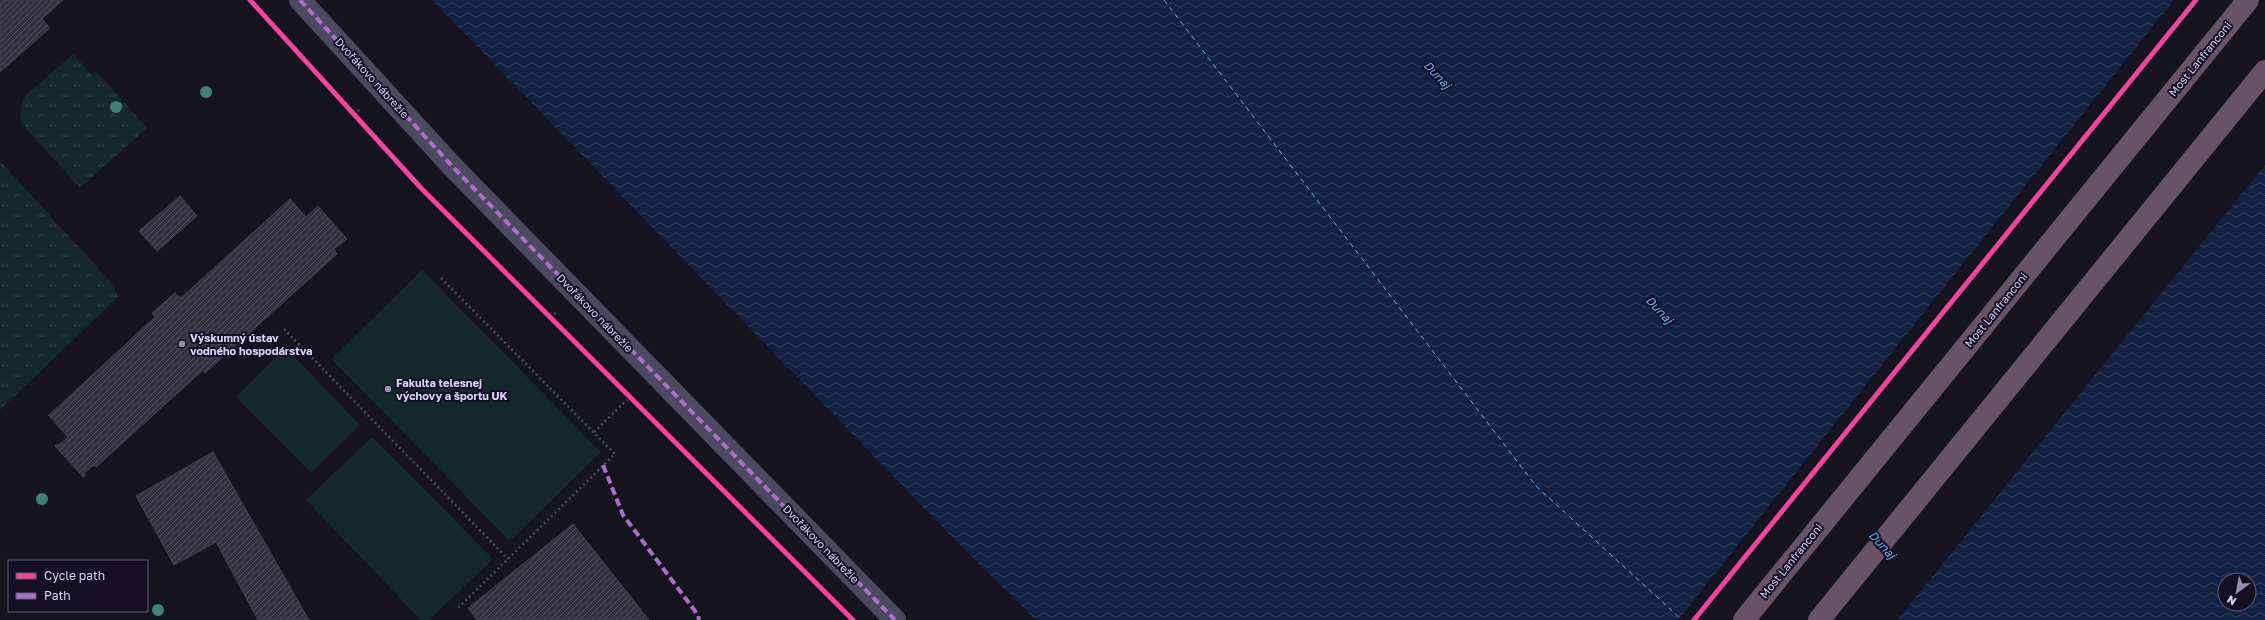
<svg xmlns="http://www.w3.org/2000/svg" width="2265" height="620" font-family="'Golos Text',sans-serif">
  <style>
    .grass { fill: url(#grass-tufts) }
    .garden { fill: #13292b }
    .water { fill: url(#water-waves); fill-rule: evenodd }
    .pier { fill: #16141e }
    .lines { fill: none; stroke-linecap: round; stroke-linejoin: round }
    .ferry { stroke: #68aff6; stroke-width: 1; stroke-dasharray: 5 4; stroke-linecap: butt }
    .building { fill: url(#building-hatch); stroke: #433f51 }
    .path { stroke: #46505e; stroke-width: 2.5; stroke-dasharray: 2 3; stroke-linecap: butt }
    .minor { stroke: #4b495f; stroke-width: 22 }
    .highway { stroke: #675268; stroke-width: 22 }
    .quiet { stroke: #b06ccc; stroke-width: 4; stroke-dasharray: 8 4; stroke-linecap: butt }
    .cycleway-casing { stroke: #140f23; stroke-width: 8 }
    .cycleway { stroke: #ed469a; stroke-width: 5 }
    .tree { fill: #418077 }
    .poi-dot { fill: #9591ae; stroke: #140f23; stroke-width: 1.5 }
    .labels { text-anchor: middle; stroke-width: 4; stroke-linejoin: round; paint-order: stroke }
    .street-label { font-size: 11px; fill: #dad4fc; stroke: #140f23 }
    .poi-label { font-size: 11px; font-weight: bold; fill: #dad4fc; stroke: #140f23; text-anchor: start }
    .water-label { font-size: 12px; font-style: italic; fill: #68aff6; stroke: #140f23 }
  </style>
  <defs>
    <pattern id="grass-tufts" width="24" height="20" patternUnits="userSpaceOnUse"><rect width="24" height="20" fill="#13292b"/><path d="M3 7l-1-3M5 7V3M7 7l1-3M15 17l-1-3M17 17v-4M19 17l1-3" fill="none" stroke="#35474b"/></pattern>
    <pattern id="water-waves" width="16" height="10" patternUnits="userSpaceOnUse"><rect width="16" height="10" fill="#112242"/><path d="M0 5q4-4 8 0t8 0" fill="none" stroke="#33415e"/></pattern>
    <pattern id="building-hatch" width="6" height="6" patternUnits="userSpaceOnUse"><rect width="6" height="6" fill="#343241"/><path d="M-1 1l2-2M0 6l6-6M5 7l2-2" fill="none" stroke="#514f5d"/></pattern>
  </defs>
  <rect width="100%" height="100%" fill="#16141e"/>
  <g class="grass">
    <path d="M73,54L93,76L97,72L147,128L80,188L21,123C20,113 20,105 25,96Z"/>
    <path d="M0,161L108,279L119,296L0,410Z"/>
  </g>
  <g class="garden">
    <path d="M422,270L601,452L510,541L331,359Z"/>
    <path d="M286,348L360,425L311,473L236,397Z"/>
    <path d="M372,437L493,559L429,620H421L306,500Z"/>
  </g>
  <path class="water" d="M432,0H2265V620H1036L955,540ZM2225,580H2249V604H2225Z"/>
  <path class="pier" d="M2174,0H2265V165L1897,620H1678Z"/>
  <g class="lines">
    <path class="ferry" d="M1164,0L1536,486L1682,620"/>
  </g>
  <g class="building">
    <path d="M0,0H63L42,19L28,4L0,30Z"/>
    <path d="M28,4L50,28L0,72V30Z"/>
    <path d="M180,196L197,216L157,251L139,231Z"/>
    <path d="M290,199L306,217L318,206L347,239L334,249L337,254L205,373L203,370L96,467L94,465L84,473L86,475L83,477L55,446L57,444L58,446L68,437L50,417L52,415L48,416L155,317L152,313L175,293L181,298Z"/>
    <path d="M213,452L309,620H258L216,542L174,565L136,496Z"/>
    <path d="M573,524L649,620H477L468,608Z"/>
  </g>
  <g class="lines">
    <g class="path">
      <path d="M354,115L361,108"/>
      <path d="M441,278L615,454L457,609"/>
      <path d="M551,318L556,312"/>
      <path d="M284,329L508,559"/>
      <path d="M594,432L630,397"/>
    </g>
    <path class="minor" d="M300,0L452,166L895,620"/>
    <g class="highway">
      <path d="M1744,620L2248,0"/>
      <path d="M1819,620L2265,71"/>
    </g>
    <g class="quiet">
      <path d="M300,0L452,166L895,620"/>
      <path d="M603,465L623,515L698,615L699,620"/>
    </g>
    <defs>
      <g id="cycleway">
        <path d="M250,0L421,188L853,620"/>
        <path d="M1694,620L2196,0"/>
      </g>
    </defs>
    <use href="#cycleway" class="cycleway-casing"/>
    <use href="#cycleway" class="cycleway"/>
  </g>
  <g class="tree">
    <circle cx="206" cy="92" r="6"/>
    <circle cx="116" cy="107" r="6"/>
    <circle cx="42" cy="499" r="6"/>
    <circle cx="158" cy="610" r="6"/>
  </g>
  <g class="poi-dot">
    <circle cx="182" cy="344" r="4"/>
    <circle cx="388" cy="389" r="4"/>
  </g>
  <g class="labels">
    <g class="street-label">
      <text transform="translate(2200 59) rotate(-51)" y="4">Most Lanfranconi</text>
      <text transform="translate(372 78) rotate(48)" y="4">Dvořákovo nábrežie</text>
      <text transform="translate(1996 310) rotate(-51)" y="4">Most Lanfranconi</text>
      <text transform="translate(595 313) rotate(46)" y="4">Dvořákovo nábrežie</text>
      <text transform="translate(821 544) rotate(46)" y="4">Dvořákovo nábrežie</text>
      <text transform="translate(1791 561) rotate(-51)" y="4">Most Lanfranconi</text>
    </g>
    <g class="poi-label">
      <text x="190" y="342">Výskumný ústav<tspan x="190" dy="13">vodného hospodárstva</tspan></text>
      <text x="396" y="387">Fakulta telesnej<tspan x="396" dy="13">výchovy a športu UK</tspan></text>
    </g>
    <g class="water-label">
      <text transform="translate(1437 75) rotate(47)" y="4">Dunaj</text>
      <text transform="translate(1659 310) rotate(47)" y="4">Dunaj</text>
      <text transform="translate(1882 545) rotate(47)" y="4">Dunaj</text>
    </g>
  </g>
  <rect x="8" y="560" width="140" height="52" fill="#140f23" stroke="#635e7a"/>
  <rect x="16" y="573" width="20" height="6" fill="#ed469a" stroke="#635e7a"/>
  <text x="44" y="580" font-size="12" fill="#dad4fc">Cycle path</text>
  <rect x="16" y="593" width="20" height="6" fill="#b06ccc" stroke="#635e7a"/>
  <text x="44" y="600" font-size="12" fill="#dad4fc">Path</text>
  <g transform="translate(2237 592) rotate(212)"><circle r="19" fill="#140f23" stroke="#635e7a"/>
  <path d="M0-3L7 15L0 10L-7 15Z" fill="#9591ae"/>
  <text y="-6" font-size="11" font-weight="bold" text-anchor="middle" fill="#dad4fc">N</text>
  </g>
</svg>
